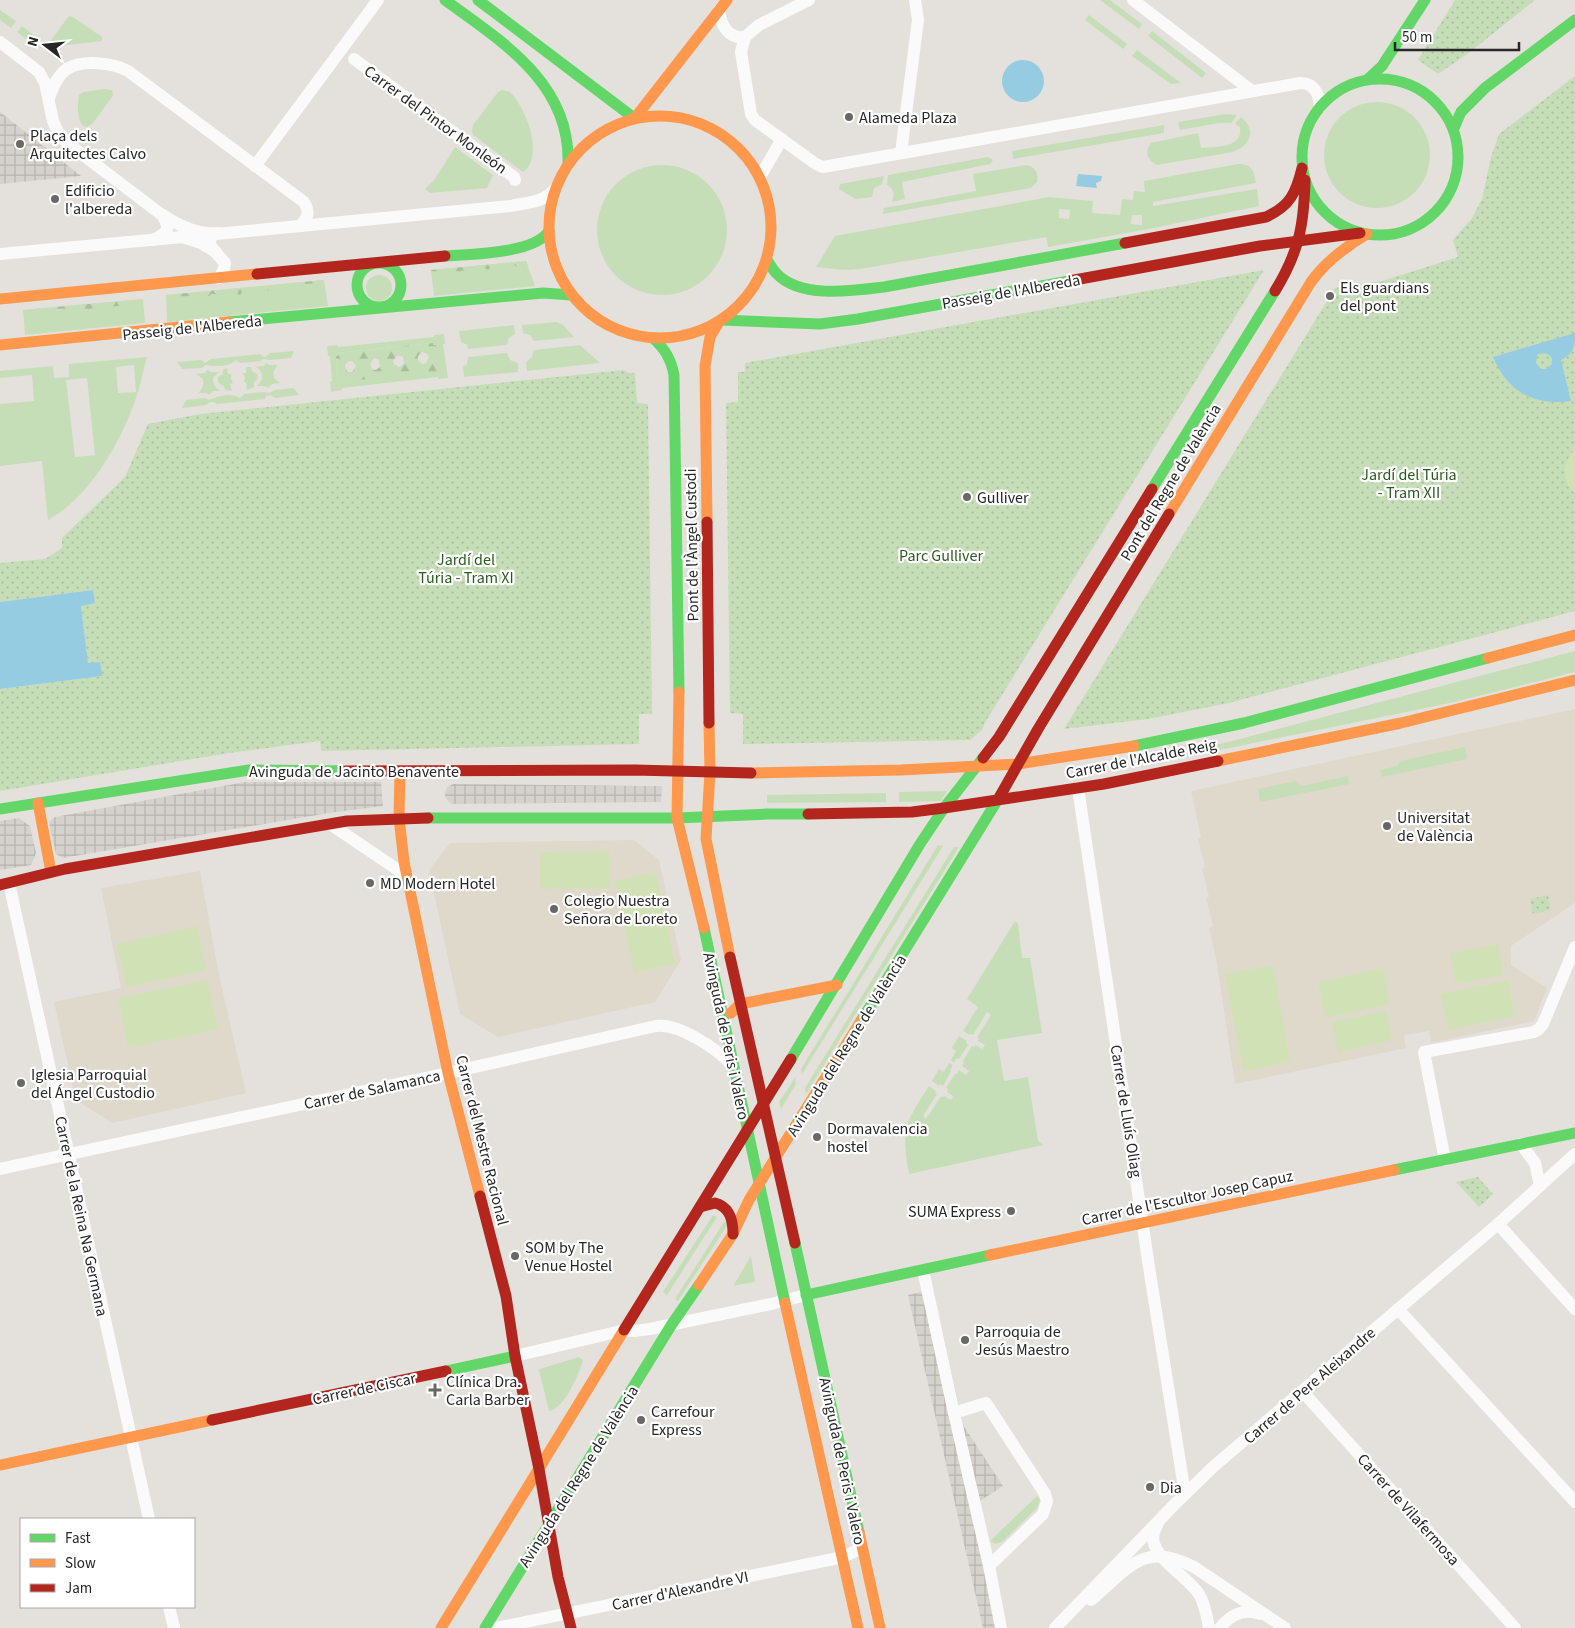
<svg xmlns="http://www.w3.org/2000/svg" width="1575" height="1628" font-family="'Source Sans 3',sans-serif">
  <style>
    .education { fill: #dfd9cb }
    .grass { fill: #c6deb7; fill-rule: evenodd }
    .forest { fill: url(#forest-firs); fill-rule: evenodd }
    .park { fill: url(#park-dots) }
    .pitch { fill: #d0e2b5 }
    .plaza { fill: url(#plaza-grid) }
    .water { fill: #95cce2; fill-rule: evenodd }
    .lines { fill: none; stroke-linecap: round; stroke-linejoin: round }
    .street { stroke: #fbfafa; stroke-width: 12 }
    .fast { stroke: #63d668; stroke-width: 11 }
    .slow { stroke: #ff974d; stroke-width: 11 }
    .jam { stroke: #b3261e; stroke-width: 11 }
    .poi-dot { fill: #696866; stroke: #fff; stroke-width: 2 }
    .labels { text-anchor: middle; stroke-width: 4.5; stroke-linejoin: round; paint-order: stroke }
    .poi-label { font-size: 16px; fill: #272727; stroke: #fff; text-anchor: start }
    .street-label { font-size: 16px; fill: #272727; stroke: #fff }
    .park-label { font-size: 16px; fill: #2a5c1e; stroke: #fff }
  </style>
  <defs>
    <pattern id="forest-firs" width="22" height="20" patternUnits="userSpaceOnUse" patternTransform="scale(1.25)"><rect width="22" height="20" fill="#c6deb7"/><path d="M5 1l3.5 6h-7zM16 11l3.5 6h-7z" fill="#aabe9d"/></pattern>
    <pattern id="park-dots" width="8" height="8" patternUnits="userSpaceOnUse" patternTransform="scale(1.25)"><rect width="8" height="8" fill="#c6deb7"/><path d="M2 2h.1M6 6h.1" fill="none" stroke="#aabe9d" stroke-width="1.8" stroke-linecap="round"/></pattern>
    <pattern id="plaza-grid" width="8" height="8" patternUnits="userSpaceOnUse" patternTransform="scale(1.25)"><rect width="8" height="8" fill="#d5d1cc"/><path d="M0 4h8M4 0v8" fill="none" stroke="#b7b3af"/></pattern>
  </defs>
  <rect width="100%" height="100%" fill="#e4e1dc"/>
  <g class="education">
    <path d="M1575,709V903L1511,946V965L1547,988L1534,1021L1431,1043L1429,1031L1404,1035L1406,1048L1235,1084L1216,958L1209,928L1213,926L1206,898L1209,897L1202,868L1205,867L1198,839L1201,837L1191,791Z"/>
    <path d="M634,840L659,860L681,960L655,1002L498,1037L460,1014L429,870L450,843Z"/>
    <path d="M200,871L218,970L246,1093L112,1123L76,1100L54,1002L121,988L101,888Z"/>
  </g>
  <g class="grass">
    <path d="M1100,0H1110L1142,24L1139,29Z"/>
    <path d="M0,10L16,21L11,28L0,20Z"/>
    <path d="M1089,15L1127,44L1123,49L1085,20Z"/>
    <path d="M69,16L73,17L102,37V41L50,47L49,43Z"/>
    <path d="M22,26L38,38L33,44L17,32Z"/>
    <path d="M1152,31L1206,73L1202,78L1148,36Z"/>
    <path d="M1137,50L1181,83L1171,84L1132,56Z"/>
    <path d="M105,89L112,90L113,94L112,97L93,123L87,127L83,126C77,119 77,104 79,95L83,92Z"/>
    <path d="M502,90L510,92C526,108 545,156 523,172L473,135L472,131L473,125L498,92Z"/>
    <circle cx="1377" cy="155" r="53"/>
    <path d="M1226,114L1237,115L1231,123H1219L1180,130L1178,122Z"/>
    <path d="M1241,117C1257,130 1251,145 1233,152L1157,165C1147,160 1144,152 1151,143L1198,133L1201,148C1216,146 1243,149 1240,127L1235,124Z"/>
    <path d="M1164,125V133L1013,159L1012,151Z"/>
    <path d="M455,147L493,175L487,188L430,193L425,189L435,179Z"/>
    <path d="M988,157L993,160L990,164L902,182L905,199L892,202C895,194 894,189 887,185L888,175Z"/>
    <path d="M1238,164C1252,164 1254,170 1256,183L1153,202V206L1257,189L1259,206L1149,229L1048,247L1046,237L860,269L845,270L816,267L835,236L1049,197L1093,201L1092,213L1120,215L1122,199L1133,200L1134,191L1145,192L1144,181ZM1059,209L1070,210L1069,219L1059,218ZM1132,215H1142V225L1131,224Z"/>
    <path d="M1027,165C1035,167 1039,173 1037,182L1031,188L883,214L884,208L976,191L973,174Z"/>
    <circle cx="662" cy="230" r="65"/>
    <path d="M884,176L882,184L874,188L872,197L855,199L839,189L840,184Z"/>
    <path d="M526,261L535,286L434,296L431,270Z"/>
    <circle cx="379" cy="288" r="13"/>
    <path d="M324,280L328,306L167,322L166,295Z"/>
    <path d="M143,299L145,323L25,335L23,310Z"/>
    <path d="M557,322L563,325L574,337L534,341L530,335L523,333L522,325Z"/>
    <path d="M514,325L515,334L509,338L507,345L468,349L467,345L461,342L459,331Z"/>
    <path d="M444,334L445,344H443L448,378L438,379V377L342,388V390L331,392L330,381H332L330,356H328L327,346L337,345L338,347L434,337V335ZM433,343V345H436V370L341,382L340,379H338L336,356H338V353Z"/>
    <path d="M580,345L600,363L527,371L526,362L532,357L534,350Z"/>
    <path d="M294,351L291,358L271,360L263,359L261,361L240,363L236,360C228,368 215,366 205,365L202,368L182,369L177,362L201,360L205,363L211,359L260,354L262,356L265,357L270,353Z"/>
    <path d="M507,353L510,360L518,363V372L464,377L463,367L467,364L468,357Z"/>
    <path d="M147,357C143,370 141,385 136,398C121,442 90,497 48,520L42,461L0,466V404L34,401L32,375L0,378V371L53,366L54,378L69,377V364ZM134,365L136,392L118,393L116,367ZM87,378L95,455L75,457L66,380Z"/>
    <path d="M266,363L270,365H278C272,372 271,378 280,383L272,384L268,388L265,386H257C264,379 264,372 256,367L264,366Z"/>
    <path d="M246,367H251L252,371L258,375L257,380L254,382V387L247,390L246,383L244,382L245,378L243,373H246Z"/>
    <path d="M227,368L228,374H231V379L233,383L230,384L232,391L225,390L224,386L221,385L218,382V377L223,374V370Z"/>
    <path d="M207,370L211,372H219L213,378C213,384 215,387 220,391H213L209,395L206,393H198C203,389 204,385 203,379L196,374L205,373Z"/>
    <path d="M294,388L299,395L275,398L270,395L266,396L265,399L216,404L214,402H210L206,405L182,408L186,400L205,398L209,400C218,396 231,392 240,398L244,394L264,392L269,393L275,390Z"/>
    <path d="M1575,651V672L1450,703L1166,761L1167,758Z"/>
    <path d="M1465,747L1467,759L1382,777L1380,770L1397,766L1400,761Z"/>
    <path d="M1348,776L1349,784L1260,802L1258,789L1295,781L1301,786Z"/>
    <path d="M947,791L941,801L899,802V792Z"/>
    <path d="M886,793V802L767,803V795Z"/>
    <path d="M938,845L943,846L802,1074L801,1069Z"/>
    <path d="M954,847H959L806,1094L805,1088Z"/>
    <path d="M1015,921L1018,924L1022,958H1030L1042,1033L997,1040L1004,1081L1028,1077L1038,1141L1044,1145L909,1174C901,1129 905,1123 929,1086L936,1091L935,1093L937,1094L923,1116L926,1119L941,1096L943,1097L944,1096L951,1100L953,1096L947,1092L948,1089L946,1088L955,1074H957L959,1070L966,1075L969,1071L962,1066L964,1062L963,1061L972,1046L974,1047L975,1045L982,1049L985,1045L978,1041L979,1039L977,1037L991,1015L987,1012L973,1035L971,1034L970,1035L963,1031L978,1007L967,999Z"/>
    <path d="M959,1036L967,1041L966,1043L968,1045L959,1059L957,1058L954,1063L951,1060L956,1051L952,1048Z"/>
    <path d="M949,1063L953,1065L950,1070L951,1071L943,1086L940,1084L939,1086L932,1081L939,1069L944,1072Z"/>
    <path d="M795,1078L796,1084L781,1109L779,1102Z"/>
    <path d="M713,1215L717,1217L667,1295L663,1292Z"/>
    <path d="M724,1222L728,1224L678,1301L675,1299Z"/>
    <path d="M751,1256L755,1282L732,1286H733Z"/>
    <path d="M579,1357L583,1360C579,1374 564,1409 549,1411L539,1370L540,1369Z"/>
    <path d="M1037,1496L1040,1500L1037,1508L1003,1541L996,1544L990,1541Z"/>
  </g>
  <g class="forest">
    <path d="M526,261L528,265H520L518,268L514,265L511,268L507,266L504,269L502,266L496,267L494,269L491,267L488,270L485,268L482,271L479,268L474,269L472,272L468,269L465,272L462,270L460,273C456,271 452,271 448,275L445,272L443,275L439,273L435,276L431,270Z"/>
    <path d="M324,280L322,287L318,284L315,287L312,285L309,288L306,285L300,286L298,288L295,286L292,289L289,287L287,290L283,287L278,288L276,291L273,288L269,291L266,289L264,292L261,290L254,291L252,293L250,291L247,294L243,291L240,295L233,292L231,295L227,293L224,296L221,294L218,296L215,294H211L208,298L204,295L201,298L198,296L195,299L192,296H187L185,300L182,297L178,300L175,298L172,301L166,298V295Z"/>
    <path d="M143,299V301L139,304L28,315L23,312V310Z"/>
    <path d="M433,343V345H436L439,370H437V372L341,382L340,379H338L336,356H338V353ZM422,352L427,354L429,357L427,362L424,364C419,363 417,360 418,356ZM398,355L403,357L404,364L399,367L394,364L393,361ZM374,358L379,360L380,367L376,370L372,369L370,364ZM349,361L353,362L356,366L352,372H348L345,368V365Z"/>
  </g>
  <g class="park">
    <path d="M1455,0H1535L1466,55L1438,74L1418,60Z"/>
    <path d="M1575,76V611L1229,703L1148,719L1064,729L1335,288L1382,281L1458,257L1453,240L1472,218L1482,199L1491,157L1499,134Z"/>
    <path d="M1264,270L986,721L982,730L970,740L743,744V714L730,713L726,403L738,402V372H745V363Z"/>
    <path d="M624,370L629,373H635L637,403L648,404L652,714H639V744L321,751L320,741L229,753L0,791V689L102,676L88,664L81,605L95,603L93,590L0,602V563L45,559L62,548V538L125,477L148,424L200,414Z"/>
    <path d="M1548,895L1551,910L1533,914L1530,899Z"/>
    <path d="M1478,1177L1493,1194L1479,1207L1456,1182Z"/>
  </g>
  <g class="pitch">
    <path d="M1575,450V493C1562,481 1561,462 1575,450Z"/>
    <path d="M609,851L610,888L540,889V852Z"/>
    <path d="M656,872L675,964L634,972L615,881Z"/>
    <path d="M197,926L206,970L127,987L117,944Z"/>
    <path d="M1498,944L1504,975L1456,984L1450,953Z"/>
    <path d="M1273,965L1290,1062L1243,1071L1225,974Z"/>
    <path d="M1383,968L1390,1004L1325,1018L1318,982Z"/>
    <path d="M207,980L218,1029L128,1048L118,998Z"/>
    <path d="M1508,980L1515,1016L1448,1030L1441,994Z"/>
    <path d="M1386,1011L1392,1040L1338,1052L1332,1022Z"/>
  </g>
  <g class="plaza">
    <path d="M0,112L81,176L0,184Z"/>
    <path d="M245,782H381L383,806L329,813L63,858L56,854L49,822L55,817Z"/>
    <path d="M453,784L641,786H662L661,802L452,804L447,800L445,795L447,787Z"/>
    <path d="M19,818L30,826L36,853L31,865L0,870V821Z"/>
    <path d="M933,1289L963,1425L1003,1486L980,1501L1007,1628H983L908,1295Z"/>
  </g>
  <g class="water">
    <circle cx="1023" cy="81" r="21"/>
    <path d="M1078,174L1102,176L1101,181L1096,183L1097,188L1076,186Z"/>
    <path d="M1575,333C1575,347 1574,353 1561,360L1571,401C1533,406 1508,392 1493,357ZM1542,353L1548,354L1552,358V364L1546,369H1541L1536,363L1537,355Z"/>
    <path d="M93,590L95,603L81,606L88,663L100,662L102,676L0,689V602Z"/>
  </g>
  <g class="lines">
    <g class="street">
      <path d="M1133,0L1252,91"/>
      <path d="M719,10C721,25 728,39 745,37"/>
      <path d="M745,37L741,52L751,114L755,120L816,164L823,167L1300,83C1314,83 1319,93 1320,107"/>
      <path d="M745,37L759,25L809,0"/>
      <path d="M0,42L39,72L45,83L53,121L58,132L66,142L162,215C171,229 168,233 153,240"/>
      <path d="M354,59L514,177L515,180"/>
      <path d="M49,98C53,87 57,76 67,69C82,59 113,63 128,71L304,202C310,212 308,218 300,226"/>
      <path d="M901,153L918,20L915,0"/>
      <path d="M255,166L378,0"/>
      <path d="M760,177L782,139"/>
      <path d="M163,215C179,226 198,235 218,233"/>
      <path d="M0,254L182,237L201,243L216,252"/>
      <path d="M219,278L224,269L225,263L212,248L209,242L212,236L216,234L511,206C530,202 543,203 556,188"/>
      <path d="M1078,788L1149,1267L1185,1494"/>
      <path d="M330,824L407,876"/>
      <path d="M9,883L149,1519"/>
      <path d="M1521,1144L1535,1163L1540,1186"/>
      <path d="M1445,1160L1424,1052L1534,1032L1539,1029L1543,1024L1575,947"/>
      <path d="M0,1169L448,1073L656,1026C679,1023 717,1049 732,1065"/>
      <path d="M1498,1224L1575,1309"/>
      <path d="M923,1270L954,1413L989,1566L1001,1628"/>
      <path d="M1398,1309L1575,1502"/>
      <path d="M515,1356L625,1330L634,1331L650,1329L771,1304L806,1295"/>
      <path d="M1302,1391L1515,1628"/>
      <path d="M954,1413L986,1403L1045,1494L1047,1501L1043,1514L989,1566"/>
      <path d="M1158,1523C1156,1528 1153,1533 1153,1538C1154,1559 1188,1577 1199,1594C1205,1604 1207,1617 1209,1628"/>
      <path d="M1091,1600C1128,1569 1143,1540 1194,1567L1285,1628"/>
      <path d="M169,1607L174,1628"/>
      <path d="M496,1628L843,1557L862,1548"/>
      <path d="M1055,1628L1173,1506L1213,1467L1498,1224L1575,1154"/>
      <path d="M1220,1628C1230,1615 1244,1608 1260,1614"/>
    </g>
    <g class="fast">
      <path d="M445,0C503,42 571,84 568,164"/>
      <path d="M478,0L634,118"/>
      <path d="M1368,79L1382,66L1425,0"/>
      <circle cx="1380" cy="157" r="78"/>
      <path d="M1454,128L1461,112L1485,88L1575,20"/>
      <path d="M445,256C471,254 534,254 549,231"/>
      <path d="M767,260C770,264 772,269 776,273C800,299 852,291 884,287L1125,243"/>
      <circle cx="379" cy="285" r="22"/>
      <path d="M722,320L820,324L858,319L1069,281"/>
      <path d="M229,322L543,293L572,295"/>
      <path d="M653,338C665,349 671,359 674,375L679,692"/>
      <path d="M1152,489L1275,291"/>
      <path d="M1134,746L1244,723L1488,658"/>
      <path d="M0,809L249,770L346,771"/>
      <path d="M428,818H677L767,814H808"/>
      <path d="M704,928L785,1303"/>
      <path d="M861,1021L1000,796"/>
      <path d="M791,1059L920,844L944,808L983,758"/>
      <path d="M1394,1170L1575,1133"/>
      <path d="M795,1243L859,1532"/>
      <path d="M806,1295L990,1255"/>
      <path d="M446,1371L515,1356"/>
      <path d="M485,1628L672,1324L699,1285"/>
    </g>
    <g class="slow">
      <circle cx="660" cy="227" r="111"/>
      <path d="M635,118L727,0"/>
      <path d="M0,299L257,274"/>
      <path d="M0,345L229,322"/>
      <path d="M1169,514L1311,282C1326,261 1345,247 1367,234"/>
      <path d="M707,522L705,366L710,337L719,322"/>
      <path d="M1488,658L1575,635"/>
      <path d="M679,692L677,818L704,928"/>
      <path d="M709,723L710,772L706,839L730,957"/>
      <path d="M1218,761L1401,723L1575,680"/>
      <path d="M751,773L901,770L1018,764L1134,746"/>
      <path d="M38,803L51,872"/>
      <path d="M399,818L404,862L448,1073L480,1196"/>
      <path d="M399,818L400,771"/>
      <path d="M731,1013L740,1004L837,985"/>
      <path d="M990,1255L1394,1170"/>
      <path d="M699,1285L733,1234L749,1200L861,1021"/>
      <path d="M785,1303L858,1628"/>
      <path d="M0,1465L212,1420"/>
      <path d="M859,1532L880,1628"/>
      <path d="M441,1628L624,1330"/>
    </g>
    <g class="jam">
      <path d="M1125,243L1266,217C1290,206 1296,193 1302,168"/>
      <path d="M257,274L445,256"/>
      <path d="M1069,281L1260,246L1360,233"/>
      <path d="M1275,291C1299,252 1304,225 1305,180"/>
      <path d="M707,522L709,723"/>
      <path d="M983,758L999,737L1152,489"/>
      <path d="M346,771L635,770L751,773"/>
      <path d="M1000,796L1038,729L1169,514"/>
      <path d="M808,814L912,812L944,808L1104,784L1218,761"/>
      <path d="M0,885L65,869L347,821L428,818"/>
      <path d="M730,957L795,1243"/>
      <path d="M480,1196L506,1296L515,1356L539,1469L558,1577L571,1628"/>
      <path d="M700,1207L715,1203C730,1207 733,1220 733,1234"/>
      <path d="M624,1330L791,1059"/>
      <path d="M212,1420L446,1371"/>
    </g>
  </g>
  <g class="poi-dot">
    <circle cx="849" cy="117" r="5"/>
    <circle cx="20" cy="144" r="5"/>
    <circle cx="55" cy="199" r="5"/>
    <circle cx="1330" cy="296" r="5"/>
    <circle cx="967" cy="497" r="5"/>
    <circle cx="1387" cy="826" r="5"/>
    <circle cx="370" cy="883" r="5"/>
    <circle cx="554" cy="909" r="5"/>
    <circle cx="21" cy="1083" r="5"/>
    <circle cx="817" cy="1137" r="5"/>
    <circle cx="1011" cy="1211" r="5"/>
    <circle cx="515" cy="1256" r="5"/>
    <circle cx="965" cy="1340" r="5"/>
    <path d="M432.5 1382.5h5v5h5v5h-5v5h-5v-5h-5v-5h5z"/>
    <circle cx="641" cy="1420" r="5"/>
    <circle cx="1150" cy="1487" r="5"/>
  </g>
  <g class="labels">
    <g class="poi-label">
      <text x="859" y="123">Alameda Plaza</text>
      <text x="30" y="141">Plaça dels<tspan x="30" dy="18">Arquitectes Calvo</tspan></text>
      <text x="65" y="196">Edificio<tspan x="65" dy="18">l'albereda</tspan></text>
      <text x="1340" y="293">Els guardians<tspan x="1340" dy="18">del pont</tspan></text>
      <text x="977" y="503">Gulliver</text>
      <text x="1397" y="823">Universitat<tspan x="1397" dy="18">de València</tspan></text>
      <text x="380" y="889">MD Modern Hotel</text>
      <text x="564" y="906">Colegio Nuestra<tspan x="564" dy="18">Señora de Loreto</tspan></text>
      <text x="31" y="1080">Iglesia Parroquial<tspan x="31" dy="18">del Ángel Custodio</tspan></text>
      <text x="827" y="1134">Dormavalencia<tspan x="827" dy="18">hostel</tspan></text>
      <text x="1001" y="1217" text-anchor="end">SUMA Express</text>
      <text x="525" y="1253">SOM by The<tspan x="525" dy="18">Venue Hostel</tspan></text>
      <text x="975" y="1337">Parroquia de<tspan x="975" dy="18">Jesús Maestro</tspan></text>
      <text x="446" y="1387">Clínica Dra.<tspan x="446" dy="18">Carla Barber</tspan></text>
      <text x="651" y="1417">Carrefour<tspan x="651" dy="18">Express</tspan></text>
      <text x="1160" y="1493">Dia</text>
    </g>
    <g class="street-label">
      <text transform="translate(436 119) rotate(36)" y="6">Carrer del Pintor Monleón</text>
      <text transform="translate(1011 291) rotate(-10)" y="6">Passeig de l'Albereda</text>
      <text transform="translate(192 327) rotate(-6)" y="6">Passeig de l'Albereda</text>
      <text transform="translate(1170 482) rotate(-59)" y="6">Pont del Regne de València</text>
      <text transform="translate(691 545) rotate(-91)" y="6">Pont de l'Àngel Custodi</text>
      <text transform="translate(1141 758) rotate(-11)" y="6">Carrer de l'Alcalde Reig</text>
      <text x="354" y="777">Avinguda de Jacinto Benavente</text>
      <text transform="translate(727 1036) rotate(78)" y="6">Avinguda de Peris i Valero</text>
      <text transform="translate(846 1045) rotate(-58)" y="6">Avinguda del Regne de València</text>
      <text transform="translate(372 1089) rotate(-12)" y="6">Carrer de Salamanca</text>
      <text transform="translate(1127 1111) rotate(81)" y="6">Carrer de Lluís Oliag</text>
      <text transform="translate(483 1140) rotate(76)" y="6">Carrer del Mestre Racional</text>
      <text transform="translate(1187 1197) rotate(-12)" y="6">Carrer de l'Escultor Josep Capuz</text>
      <text transform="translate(82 1216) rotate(78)" y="6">Carrer de la Reina Na Germana</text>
      <text transform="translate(1309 1385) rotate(-41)" y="6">Carrer de Pere Aleixandre</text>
      <text transform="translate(364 1388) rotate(-12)" y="6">Carrer de Ciscar</text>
      <text transform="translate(843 1461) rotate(78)" y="6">Avinguda de Peris i Valero</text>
      <text transform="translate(578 1476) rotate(-58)" y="6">Avinguda del Regne de València</text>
      <text transform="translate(1409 1509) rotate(48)" y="6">Carrer de Vilafermosa</text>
      <text transform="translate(680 1590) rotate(-12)" y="6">Carrer d'Alexandre VI</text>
    </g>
    <g class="park-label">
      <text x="1409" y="480">Jardí del Túria<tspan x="1409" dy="18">- Tram XII</tspan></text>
      <text x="941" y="561">Parc Gulliver</text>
      <text x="466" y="565">Jardí del<tspan x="466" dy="18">Túria - Tram XI</tspan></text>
    </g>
  </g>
  <rect x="20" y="1518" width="175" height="90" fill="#ffffff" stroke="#a9a9a9"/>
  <rect x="30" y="1534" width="25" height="8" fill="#63d668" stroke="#a9a9a9"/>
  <text x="65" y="1543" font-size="15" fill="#272727">Fast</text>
  <rect x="30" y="1559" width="25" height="8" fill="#ff974d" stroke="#a9a9a9"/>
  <text x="65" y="1568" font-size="15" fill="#272727">Slow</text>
  <rect x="30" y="1584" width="25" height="8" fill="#b3261e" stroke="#a9a9a9"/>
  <text x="65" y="1593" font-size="15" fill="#272727">Jam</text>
  <g transform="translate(45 45) rotate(286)" stroke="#ffffff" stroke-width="4" paint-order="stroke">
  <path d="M0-4L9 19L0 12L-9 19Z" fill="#272727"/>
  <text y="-8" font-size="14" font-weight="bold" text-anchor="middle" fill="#272727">N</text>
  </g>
  <path d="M1395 42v8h124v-8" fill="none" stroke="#272727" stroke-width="2.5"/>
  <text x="1402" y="42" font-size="15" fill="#272727" stroke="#ffffff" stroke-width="4" paint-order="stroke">50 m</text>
</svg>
